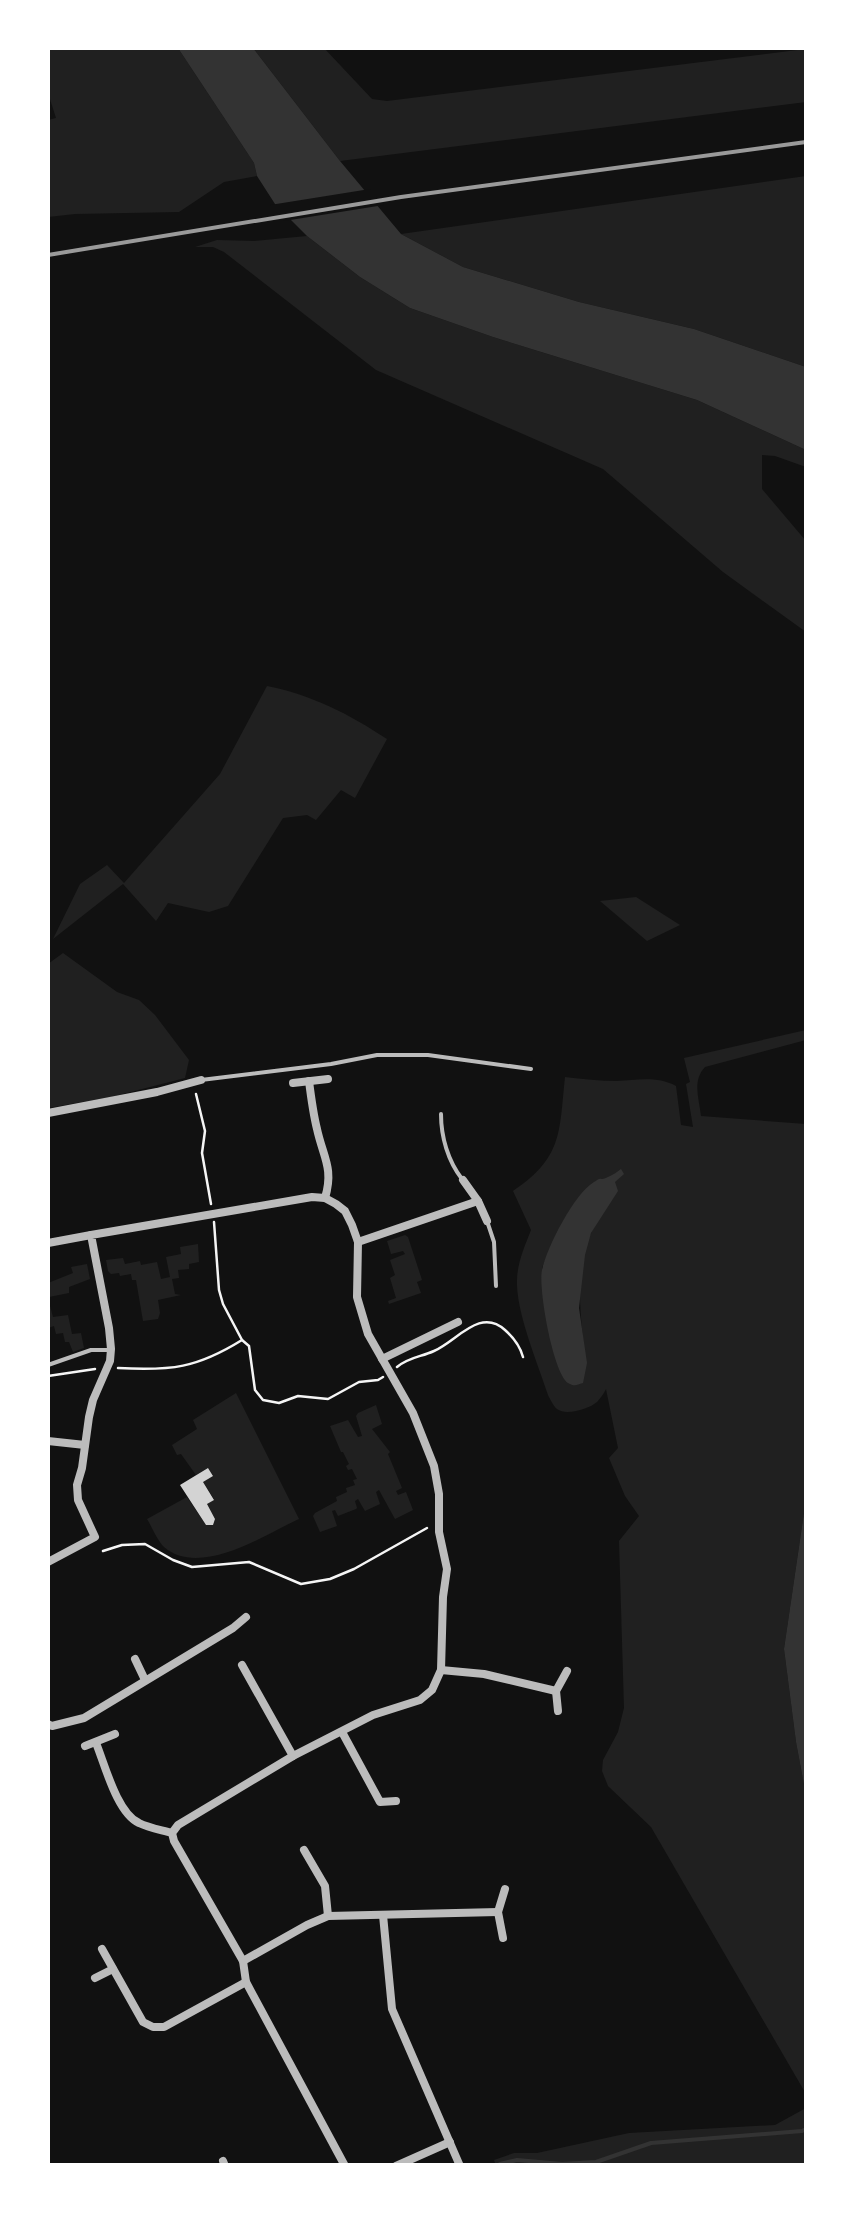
<svg xmlns="http://www.w3.org/2000/svg" width="854" height="2213" font-family="'Exo 2',sans-serif">
  <style>
    .green { fill: #202020; fill-rule: evenodd }
    .water { fill: #333 }
    .pier { fill: #111 }
    .lines { fill: none; stroke-linecap: round; stroke-linejoin: round }
    .stream { stroke: #333; stroke-width: 4 }
    .building { fill: #d3d3d3 }
    .path { stroke: #f5f5f5; stroke-width: 2.5 }
    .service { stroke: #bcbcbc; stroke-width: 4 }
    .minor { stroke: #bcbcbc; stroke-width: 8 }
    .rail { stroke: #9a9a9a; stroke-width: 4 }
  </style>
  <rect width="100%" height="100%" fill="#111"/>
  <g class="green">
    <path d="M48,48H178L254,163L257,176L224,182L179,212L75,214L48,217V120L56,118L48,93Z"/>
    <path d="M253,48H324L372,99L387,101L806,49V102L340,161Z"/>
    <path d="M806,176V367L694,329L579,302L463,267L401,234Z"/>
    <path d="M307,236L360,277L410,308L493,337L697,400L806,450V467L775,456L762,455V489L806,541V632L723,572L603,469L376,370L224,252L213,247H195L217,240L254,241Z"/>
    <path d="M267,686C312,695 349,714 387,739L355,798L341,790L316,820L307,815L283,818L228,906L209,912L168,903L156,921L123,884L53,939L80,884L107,865L124,883L220,774Z"/>
    <path d="M636,897L680,925L647,941L600,901Z"/>
    <path d="M63,953L117,992L139,1000L155,1015L189,1060L185,1078L111,1097L48,1108V964Z"/>
    <path d="M806,1030V1040L705,1067C692,1081 699,1098 701,1116L806,1124V1499L784,1649L796,1742L806,1795V2094L651,1827L608,1786L602,1771L603,1760L618,1732L624,1708L619,1541L639,1516L625,1496L609,1458L618,1448L606,1389C605,1392 599,1400 597,1402C589,1409 566,1416 557,1409C554,1407 550,1399 548,1395C538,1364 518,1317 517,1285C516,1266 524,1248 531,1230L513,1191C563,1157 559,1133 565,1077C582,1079 600,1081 617,1081C638,1080 657,1076 676,1086L681,1125L693,1127L686,1084L690,1082L684,1058ZM608,1178L617,1191C609,1204 599,1217 592,1231C573,1269 581,1322 586,1363L542,1268C554,1241 575,1183 608,1178Z"/>
    <path d="M405,1235L408,1237L422,1280L417,1282L421,1293L389,1304L388,1301L396,1298L390,1278L395,1275L390,1260L405,1254L403,1251L391,1254L387,1241Z"/>
    <path d="M198,1244L199,1262L189,1264V1269L178,1270L179,1278L172,1279L175,1294L181,1295L158,1300L160,1313L158,1319L143,1321L136,1280H132L131,1274L120,1276L119,1273L111,1274L108,1271L106,1260L123,1258L125,1264L140,1261L141,1265L157,1262L161,1279L170,1277L166,1257L181,1254L180,1247Z"/>
    <path d="M87,1264L90,1279L69,1287V1293L49,1297L48,1283L73,1273L71,1267Z"/>
    <path d="M48,1306H50L53,1317L68,1315L72,1334L81,1333L84,1348L73,1352L69,1342H65L63,1333L56,1334L54,1326L48,1328Z"/>
    <path d="M236,1393L299,1519C264,1535 200,1578 164,1547C157,1540 152,1527 147,1519L187,1497L206,1525H213L215,1519L207,1504L214,1499L203,1482L213,1475L208,1468L196,1475L181,1454L177,1455L172,1445L197,1429L193,1420Z"/>
    <path d="M376,1405L382,1424L372,1429L390,1452L388,1454L402,1488L396,1491L398,1495L406,1492L413,1510L395,1519L379,1490L376,1492L380,1504L365,1511L358,1499L355,1501L357,1508L356,1509L338,1516L335,1510L332,1511L337,1526L320,1532L313,1516L315,1513L337,1501L336,1497L347,1492L346,1488L355,1485L353,1480L357,1479L352,1469L348,1470L346,1466L349,1464L343,1452H341L330,1426L348,1420L358,1437L362,1436L356,1416L358,1413Z"/>
    <path d="M806,2108V2165L496,2166L494,2160L514,2153H537L629,2133L775,2125Z"/>
  </g>
  <g class="water">
    <path d="M178,48H253L340,161L401,234L463,267L579,302L694,329L806,367V450L697,400L493,337L410,308L360,277L307,236L275,204L257,176L254,163Z"/>
    <path d="M621,1169L624,1174L615,1182L618,1191L591,1233L585,1255L579,1308L587,1363L583,1383C576,1385 575,1387 568,1383C553,1373 538,1288 542,1270C547,1247 574,1194 594,1182C604,1175 597,1182 608,1177C613,1175 617,1172 621,1169Z"/>
    <path d="M806,1499V1795L796,1742L784,1649Z"/>
  </g>
  <path class="pier" d="M370,189L384,205L284,221L270,205Z"/>
  <g class="lines">
    <path class="stream" d="M500,2164L517,2160L562,2164L596,2162L651,2143L802,2131L806,2129"/>
  </g>
  <path class="building" d="M208,1468L213,1476L203,1482L214,1500L207,1504L215,1519L213,1525H206L180,1485Z"/>
  <g class="lines">
    <g class="path">
      <path d="M196,1094L205,1131L202,1153L211,1204"/>
      <path d="M214,1222L219,1290L223,1304L242,1340L249,1346L255,1390L263,1400L279,1403L298,1396L328,1399L359,1382L378,1380L383,1377"/>
      <path d="M397,1367C409,1357 421,1357 434,1351C457,1341 480,1307 505,1330C514,1338 520,1346 523,1357"/>
      <path d="M118,1368C171,1371 197,1368 242,1340"/>
      <path d="M48,1376L95,1369"/>
      <path d="M103,1551L122,1545L145,1544L173,1560L192,1567L249,1562L301,1584L330,1579L354,1569L427,1528"/>
    </g>
    <g class="service">
      <path d="M201,1080L331,1064L377,1055H428L531,1069"/>
      <path d="M441,1114C441,1137 448,1161 462,1179"/>
      <path d="M487,1221L494,1242L496,1286"/>
      <path d="M48,1365L91,1350H110"/>
    </g>
    <g class="minor">
      <path d="M309,1081C311,1097 313,1113 317,1129C323,1157 334,1168 325,1198"/>
      <path d="M293,1083L328,1079"/>
      <path d="M48,1113L157,1092L201,1080"/>
      <path d="M463,1180L478,1201L487,1221"/>
      <path d="M358,1242L478,1201"/>
      <path d="M48,1243L91,1235"/>
      <path d="M382,1359L458,1322"/>
      <path d="M48,1441L85,1445"/>
      <path d="M48,1562L95,1537L78,1500L77,1485L82,1468L89,1417L93,1400L110,1361L111,1349L109,1328L91,1235L312,1197L325,1198L336,1204L345,1211L352,1225L358,1242L357,1297L368,1334L413,1413L434,1466L439,1494V1532L447,1569L443,1597L441,1670L432,1690L420,1700L373,1715L293,1756L178,1825L172,1833L174,1841L239,1954L243,1961L246,1982L345,2166"/>
      <path d="M135,1659L145,1680"/>
      <path d="M242,1665L293,1756"/>
      <path d="M441,1670L484,1674L556,1691"/>
      <path d="M558,1711L556,1691L567,1671"/>
      <path d="M48,1724L52,1726L84,1718L233,1628L246,1617"/>
      <path d="M342,1732L380,1802L396,1801"/>
      <path d="M96,1743C105,1765 117,1813 139,1823C149,1828 162,1830 172,1833"/>
      <path d="M85,1746L115,1734"/>
      <path d="M304,1850L325,1886L328,1916"/>
      <path d="M383,1915L392,2009L460,2166"/>
      <path d="M503,1938L498,1912L505,1889"/>
      <path d="M102,1949L143,2022L153,2027H164L246,1982"/>
      <path d="M243,1961L307,1925L328,1916L498,1912"/>
      <path d="M95,1978L113,1969"/>
      <path d="M223,2161L225,2166"/>
      <path d="M396,2166L450,2142"/>
    </g>
    <path class="rail" d="M48,255L401,197L806,142"/>
  </g>
  <rect width="854" height="2213" fill="none" stroke="#ffffff" stroke-width="100"/>
</svg>
